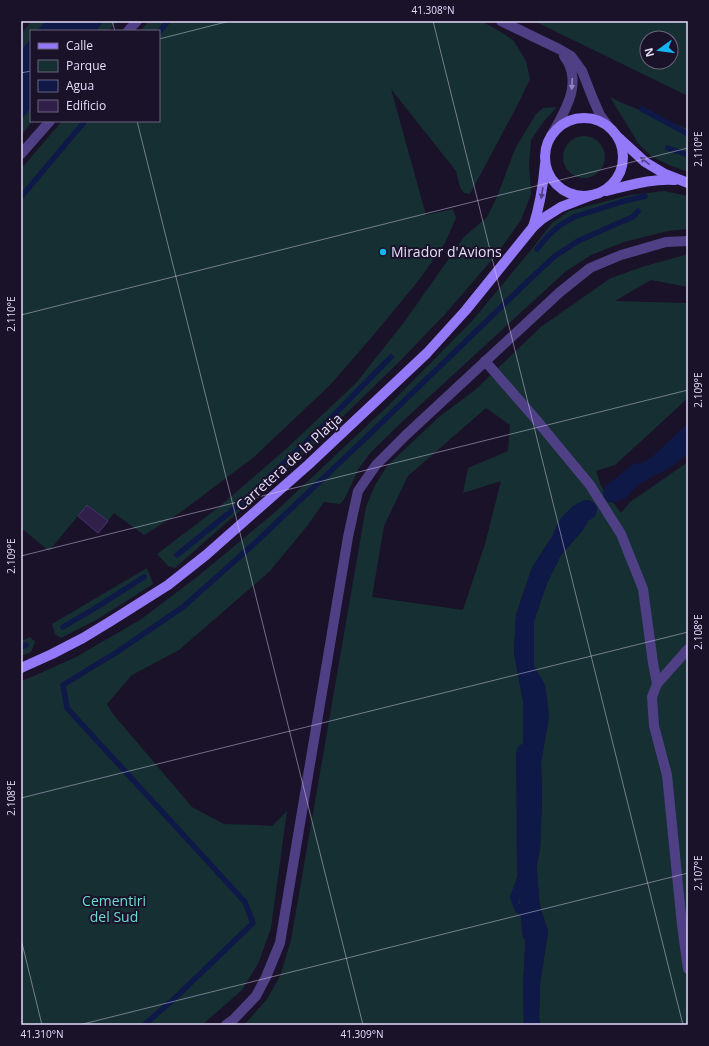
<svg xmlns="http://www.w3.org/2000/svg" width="709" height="1046" font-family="'Open Sans',sans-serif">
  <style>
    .green { fill: #162f33; fill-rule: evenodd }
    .water { fill: #0e1947 }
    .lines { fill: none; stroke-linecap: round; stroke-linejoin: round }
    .stream { stroke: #0e1947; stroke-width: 5.5 }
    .canal { stroke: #0e1947; stroke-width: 20 }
    .building { fill: #2f1f49; stroke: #4b3374 }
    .lane { stroke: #4f4086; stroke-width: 10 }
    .street { stroke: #4f4086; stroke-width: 10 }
    .secondary { stroke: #9379f8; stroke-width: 10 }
    .oneway { fill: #9387bc }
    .oneway2 { fill: #504086 }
    .ticks { fill: none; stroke: #e6ddfd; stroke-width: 1; stroke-opacity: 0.45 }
    .poi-dot { fill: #14b4f2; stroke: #1a1229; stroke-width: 1.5 }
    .labels { text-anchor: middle; stroke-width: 4; stroke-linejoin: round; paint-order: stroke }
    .poi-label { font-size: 14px; fill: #e6ddfd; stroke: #1a1229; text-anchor: start }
    .street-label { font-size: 14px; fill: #e6ddfd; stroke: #1a1229 }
    .park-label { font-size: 14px; fill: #6bdbd3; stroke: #1a1229 }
    .neatline { fill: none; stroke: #e6ddfd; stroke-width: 1.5 }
    .ticks-label { font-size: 10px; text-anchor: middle; fill: #e6ddfd }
  </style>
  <rect width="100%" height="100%" fill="#1a1229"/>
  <g class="green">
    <path d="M32,21H58L49,31H31V52L21,65V34Z"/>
    <path d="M93,21H117L109,31H83Z"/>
    <path d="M149,21H481L501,32L514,41L526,61L530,79L518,104L470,194L464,193L460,187L456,171L391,89L426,215L453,209L456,218L445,243L419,280L371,338L330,385L254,457L181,512L144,535L114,513L108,521L87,505L49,551L21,528V169L62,121H159V31H140Z"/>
    <path d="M534,21H688V96ZM647,38H671V62H647Z"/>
    <path d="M31,97V121H33L21,135V107Z"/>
    <path d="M610,97L622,103L688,129V172L669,165L651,156L638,143Z"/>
    <path d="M557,107L544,121L531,140L529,165L531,194L521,220L496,255L446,313L402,359L313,446L175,568L168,566L157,554L219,507L285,450L356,383L405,321L464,237L487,217L497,197L515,149L536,114L543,108Z"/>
    <circle cx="584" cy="157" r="21"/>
    <path d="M664,191L688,196V229L668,231L624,242L591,255L565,272L405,419L371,452L359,468L345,498L340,504L324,502L307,526L270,571L179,650L132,675L107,704L113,714L192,807L224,824L256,825L272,826L287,811L271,928L259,962L242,990L202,1025H21V681L34,676L76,657L140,620L197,577L274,513L390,404L473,320L531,250L552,223L569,211L630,195Z"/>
    <path d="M685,255H688V287L651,280L615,301L686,303L688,304V398L615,465L596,471L601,486L621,513L630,502L688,462V1025H540L539,1017L540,984L548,931L537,896L533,906L525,909L518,903L522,882L533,885L540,849L542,796L541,763L549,716L545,685L534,666V621L547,583L561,555L582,531L572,511L551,538L532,568L516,615L514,653L523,701V739L529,812L522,865L510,897L524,917L526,930L523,987L524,1025H244L267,999L280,976L291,940L366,507L375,485L388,465L440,416L474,391L542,326L611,278L645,266ZM486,408L510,425L508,451L468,468L463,493L501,481L485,544L463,610L372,597L384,526L408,476Z"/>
    <path d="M147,568L153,584L98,619L61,638L55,634L52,624Z"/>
    <path d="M30,637L35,642L31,652L21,656V641Z"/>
  </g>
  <g class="water">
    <path d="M46,21H104L96,31H37Z"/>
    <path d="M31,39V108L21,120V50Z"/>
    <path d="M688,423V454L670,468L638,484L624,500L610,483L653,456Z"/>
    <path d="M572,511L579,514L588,523L582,531L561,555L547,583L534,621V666L545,685L549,716L541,763L542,796L540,849L533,885L522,882L518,903L525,909L533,906L536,895L548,931L540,984L539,1017L540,1025H524L523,987L526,930L524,917L515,912L510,897L522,865L529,812L523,739V701L514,653L516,615L532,568L551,538Z"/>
  </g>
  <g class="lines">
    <g class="stream">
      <path d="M159,32L168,21"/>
      <path d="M642,109L688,134"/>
      <path d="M668,148L688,155"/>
      <path d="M21,197L85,121"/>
      <path d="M537,249L549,235L559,226L574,217L621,202L645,196"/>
      <path d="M177,555L245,500L321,428L391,357"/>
      <path d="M63,627L97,607L144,577"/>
      <path d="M21,647L26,645"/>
      <path d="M144,1025L175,998L253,923L245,902L67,708L63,685L117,652L183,607L256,542L373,431L528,281L555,256L578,241L616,224L633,217L638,211"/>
    </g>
    <g class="canal">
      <path d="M613,493L638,473"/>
      <path d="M563,536L569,524L579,514L587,510"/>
      <path d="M526,753L527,869L532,933"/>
    </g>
  </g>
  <path class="building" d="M87,505L108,521L98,533L78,516Z"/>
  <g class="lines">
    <g class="lane">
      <path d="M485,361L533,416L590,485L621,534L643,589L653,663L657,684L652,697L654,726L667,775L682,925L688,969"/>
      <path d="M657,684L688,649"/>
      <path d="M226,1025L234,1019L256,996L266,977L280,943L348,537L358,491L376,465L406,435L560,292L590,268L621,255L666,242L688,241"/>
    </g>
    <g class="street">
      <path d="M501,21L559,49L571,56L582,71L593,99L600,115L609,127"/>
      <path d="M128,31L137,21"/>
      <path d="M551,136C565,111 584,82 564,56"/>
      <path d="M21,154L50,121"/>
    </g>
    <g class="secondary">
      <circle cx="584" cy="157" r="39"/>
      <path d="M619,138L645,162L665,174L688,183"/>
      <path d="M606,191C628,186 652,178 675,180"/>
      <path d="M533,227C540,206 543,186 545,164"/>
      <path d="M21,668L52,654L83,638L111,621L168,585L206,555L308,465L427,353L466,310L533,227L542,219L561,207L592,195"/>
    </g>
  </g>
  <defs><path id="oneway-solid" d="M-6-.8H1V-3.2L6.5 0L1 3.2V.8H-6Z"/></defs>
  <use class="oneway" href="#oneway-solid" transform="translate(572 84) rotate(93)"/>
  <g class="oneway2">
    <use href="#oneway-solid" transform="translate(645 161) rotate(-142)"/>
    <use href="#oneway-solid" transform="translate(542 193) rotate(99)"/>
  </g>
  <path class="ticks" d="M112,21L115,31M433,21L683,1025M159,39L230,21M21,73L31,71M137,121L363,1025M21,315L688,148M21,556L688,390M21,798L688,632M21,939L42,1025M79,1025L688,873"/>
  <circle class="poi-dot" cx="383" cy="252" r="4"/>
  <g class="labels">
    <g class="poi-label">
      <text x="391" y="257">Mirador d'Avions</text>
    </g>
    <g class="street-label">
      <text transform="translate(289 462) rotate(-42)" y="5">Carretera de la Platja</text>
    </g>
    <g class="park-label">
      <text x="114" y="906">Cementiri<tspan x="114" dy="16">del Sud</tspan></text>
    </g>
  </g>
  <rect width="709" height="1046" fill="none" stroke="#1a1229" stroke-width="44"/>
  <rect x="30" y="30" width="130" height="92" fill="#1a1229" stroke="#6c637e"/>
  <rect x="38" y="43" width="20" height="6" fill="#9379f8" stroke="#6c637e"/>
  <text x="66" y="50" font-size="12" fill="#e6ddfd">Calle</text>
  <rect x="38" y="60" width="20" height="12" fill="#162f33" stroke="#6c637e"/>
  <text x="66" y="70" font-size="12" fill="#e6ddfd">Parque</text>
  <rect x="38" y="80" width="20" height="12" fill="#0e1947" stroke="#6c637e"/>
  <text x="66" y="90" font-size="12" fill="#e6ddfd">Agua</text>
  <rect x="38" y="100" width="20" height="12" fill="#2f1f49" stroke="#6c637e"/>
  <text x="66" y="110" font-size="12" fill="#e6ddfd">Edificio</text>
  <g transform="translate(659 50) rotate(256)"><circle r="19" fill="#1a1229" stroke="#6c637e"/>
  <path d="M0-3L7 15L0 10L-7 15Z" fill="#14b4f2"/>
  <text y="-6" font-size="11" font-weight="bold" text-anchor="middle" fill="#e6ddfd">N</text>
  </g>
  <rect x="22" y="22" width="665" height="1002" class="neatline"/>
  <g class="ticks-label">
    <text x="433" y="14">41.308°N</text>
    <text transform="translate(698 149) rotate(-90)" y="4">2.110°E</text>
    <text transform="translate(11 314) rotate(-90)" y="4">2.110°E</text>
    <text transform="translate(698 390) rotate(-90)" y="4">2.109°E</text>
    <text transform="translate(11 556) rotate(-90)" y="4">2.109°E</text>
    <text transform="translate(698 632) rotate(-90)" y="4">2.108°E</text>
    <text transform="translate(11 798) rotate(-90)" y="4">2.108°E</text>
    <text transform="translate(698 873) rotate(-90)" y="4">2.107°E</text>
    <text x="42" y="1038">41.310°N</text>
    <text x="362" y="1038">41.309°N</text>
  </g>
</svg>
